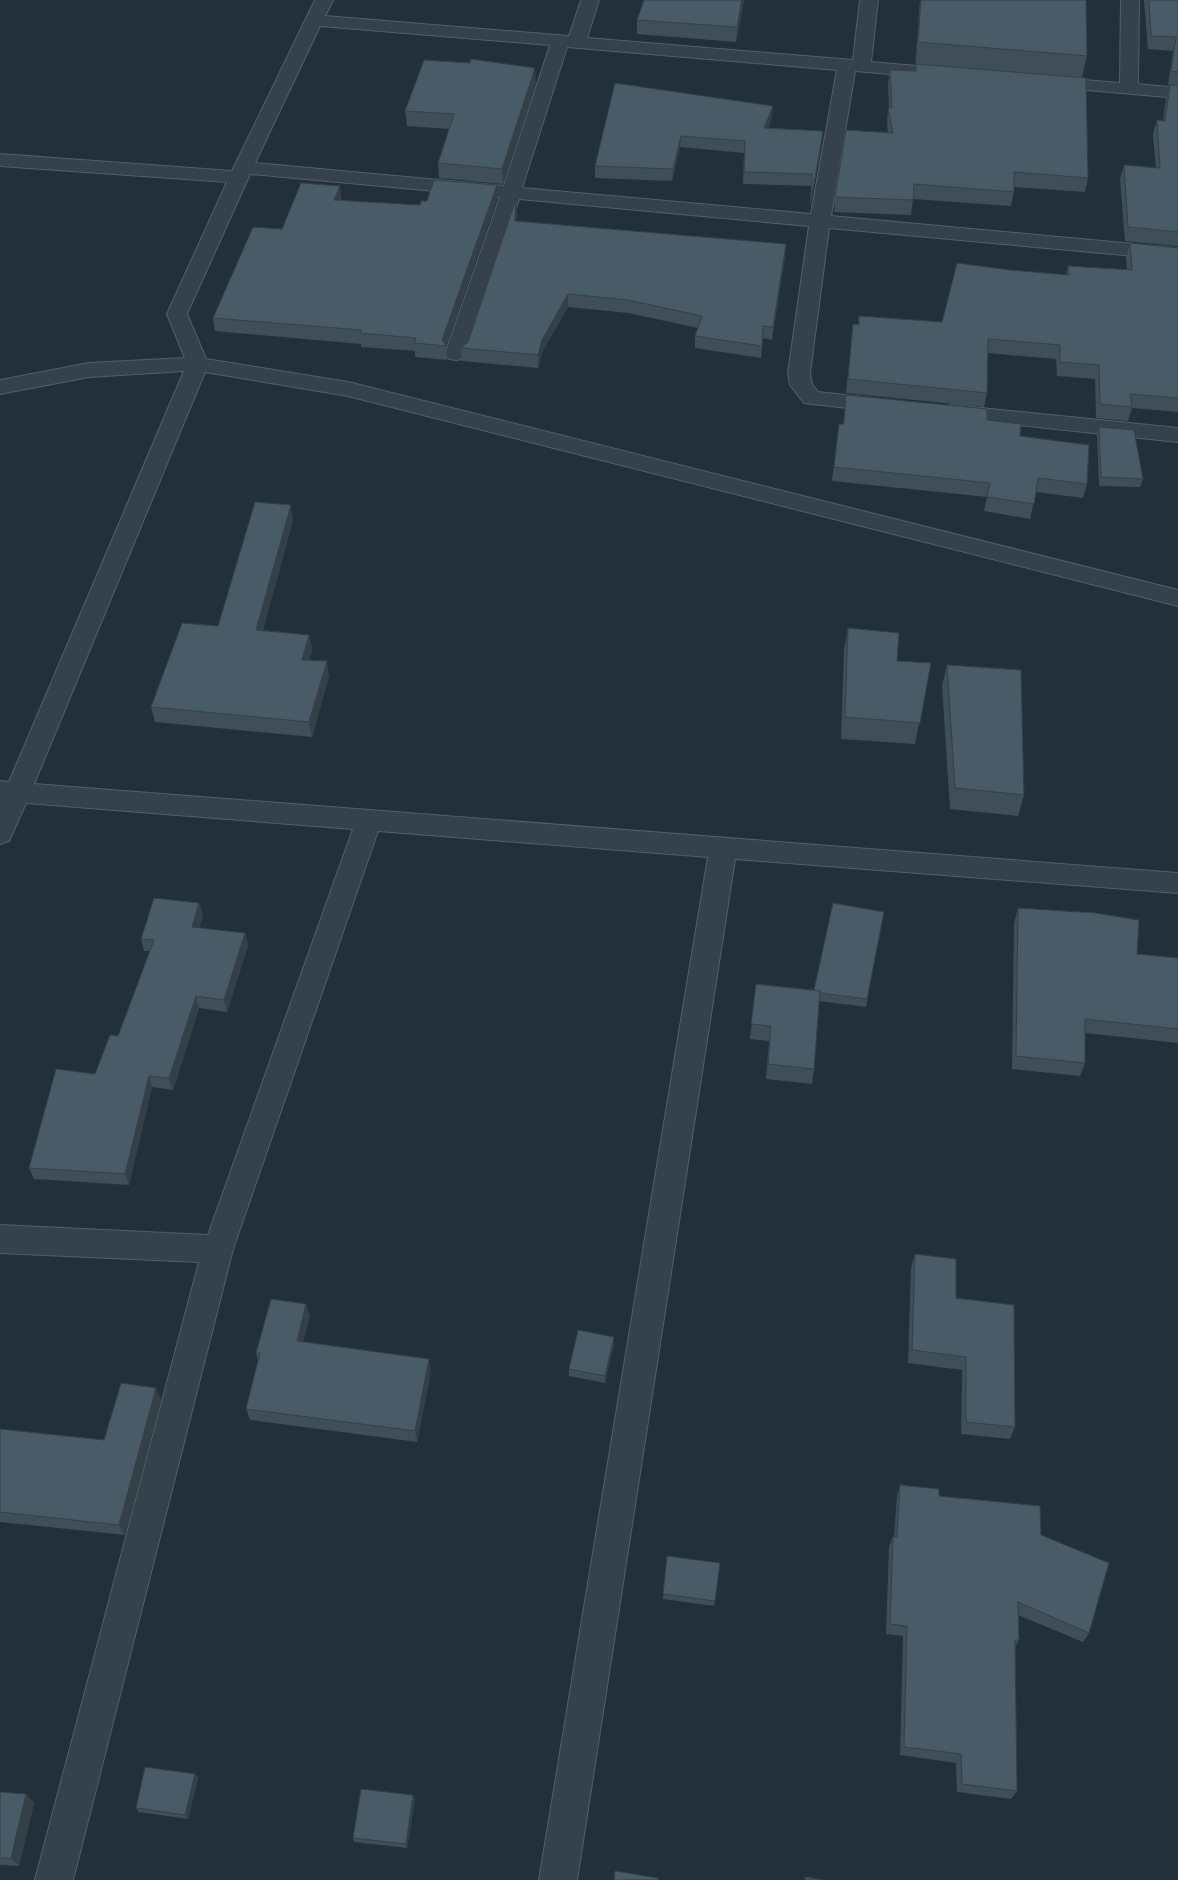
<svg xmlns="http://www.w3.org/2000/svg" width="1178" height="1880" font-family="'Fira Sans Condensed',sans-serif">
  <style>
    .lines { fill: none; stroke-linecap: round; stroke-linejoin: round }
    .minor-casing { stroke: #526069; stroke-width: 2 }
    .minor { fill: #35424b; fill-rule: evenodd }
    .wall { fill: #3f4e59 }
    .shaded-wall { fill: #334048 }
    .building { fill: #495b67; stroke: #334048 }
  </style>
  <rect width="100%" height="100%" fill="#21303b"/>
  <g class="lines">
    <defs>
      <g id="minor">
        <path d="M315,0H333L325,16L569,36L581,0H599L587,38L853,60L860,0H878L871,62L951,69L957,70L960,74L957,78L951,79L855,71L831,216L1178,248V260L829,228L810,373L812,384L818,392L891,400L894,405L891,410L883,412L804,403L790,385L788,373L809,226L519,199L467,354L463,359L456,360L449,359L445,354L500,197L250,174L187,314L206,359L348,382L1178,590V606L348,396L205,372L34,784L1178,873V893L735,859L577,1880H539L708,857L378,831L233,1249L73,1880H35L199,1262L0,1253V1225L208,1235L353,829L26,803L9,841L0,844V781L9,782L184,371L89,377L0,394V380L89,363L185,358L167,314L227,182L0,166V154L232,171ZM320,26L550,45L504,186L255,163ZM567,47L837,70L811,214L522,188Z"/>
        <path d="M1121,0H1139L1138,84L1178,88V98L1042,86L1039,82L1042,78L1048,77L1120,83Z"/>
        <path d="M951,405L1178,428V442L943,417L940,412L943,407Z"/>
      </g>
    </defs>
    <use href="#minor" class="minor-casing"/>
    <use href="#minor" class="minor"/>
  </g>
  <g class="wall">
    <path d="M644,0H744L736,42L637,34V20Z"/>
    <path d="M920,0H1086L1087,56L1082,77L1088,178L1085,192L1014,187V192L1011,206L913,199L911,215L834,212L835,197L888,133L887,123L888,108H889L888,84L890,70L915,71Z"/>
    <path d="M1144,0H1178V246L1125,241L1120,179L1124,165L1156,168L1153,134L1157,120L1163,121L1166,99L1170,85H1168L1173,51L1148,49Z"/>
    <path d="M536,83L503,184L439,178L438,163L449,129L407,126L405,111Z"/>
    <path d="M615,83L772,118L768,128L822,143L810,207L811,186L743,184L744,153L680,147L672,181L595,178V166Z"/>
    <path d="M340,186L341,201L420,205L427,201L497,199L446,346L447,360L415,357V351L361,347V344L215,331L213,318L282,229Z"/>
    <path d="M517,212L516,221L786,244L785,257L772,340L763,338L761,358L695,348V336L698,328L628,313L568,307L542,352L538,368L462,361L461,348L468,342Z"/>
    <path d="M1130,243L1178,248V412L1132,408L1128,421L1096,418L1095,379L1057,376L1056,359L988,353L987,393L984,407L846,393L853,324L858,325L859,316L942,322L1010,270L1066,275L1068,266L1127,270L1126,257Z"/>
    <path d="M846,395L987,420L1020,436L1087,484L1083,498L1036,492L1030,519L984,511L987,497L832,481L837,438L843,424Z"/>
    <path d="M1099,427L1143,479L1140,487L1099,486L1097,435Z"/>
    <path d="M293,520L263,630L309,635L312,650L309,660L329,676L312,737L155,722L151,707L218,626Z"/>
    <path d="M848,628L897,661L931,663L915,744L841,739L844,650Z"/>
    <path d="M947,665L1024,795L1018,816L950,809L942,686Z"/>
    <path d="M199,903L203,915L199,928L245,933L248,945L227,1012L199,1008L173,1090L152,1087L129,1185L34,1179L29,1168L95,1074L118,1036L150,951H144L141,939Z"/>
    <path d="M1018,908L1137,954L1178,958V1043L1085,1033V1063L1080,1076L1012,1069L1014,923Z"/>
    <path d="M884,912L866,1007L819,1001L814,1069L812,1084L766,1079L769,1041L750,1039L756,984L814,990Z"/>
    <path d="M915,1254L956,1298L1015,1427L1010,1439L961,1434L962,1370L908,1363L911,1268Z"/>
    <path d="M310,1316L303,1342L431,1371L417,1442L250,1420L246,1409L258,1361L256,1353Z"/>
    <path d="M614,1344L605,1383L569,1376V1369Z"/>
    <path d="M161,1399L125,1535L0,1522V1429L104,1440Z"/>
    <path d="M900,1485L939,1496L1041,1535L1089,1633L1083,1642L1018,1615L1019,1640L1015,1647L1017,1791L1011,1799L957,1792L956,1763L900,1755L903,1636L886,1634L889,1547L893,1536L894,1537L897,1496Z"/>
    <path d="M667,1556L720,1563L714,1606L663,1599Z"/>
    <path d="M195,1774L198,1778L188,1819L139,1812L136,1808Z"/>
    <path d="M0,1792L26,1794L34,1803L19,1866L0,1865Z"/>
    <path d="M415,1799L407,1848L354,1842L353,1838Z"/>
  </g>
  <g class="shaded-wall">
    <path d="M742,0H744L736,42L737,27Z"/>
    <path d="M535,68L536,83L503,184L502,169Z"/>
    <path d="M773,106L772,118L763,139L764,128Z"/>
    <path d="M823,131L822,143L810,207L812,195Z"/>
    <path d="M681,136L680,147L672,181L673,169Z"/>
    <path d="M497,185V199L446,346L442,340Z"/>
    <path d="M340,186L341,200L336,214L334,200Z"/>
    <path d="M516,199L517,212L515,233V221Z"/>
    <path d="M786,244L785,257L772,340L773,327Z"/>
    <path d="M568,294V307L542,352L538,368V355L542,340Z"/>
    <path d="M291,505L293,520L259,645L256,630Z"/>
    <path d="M309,635L312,650L304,675L302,660Z"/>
    <path d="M327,661L329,676L312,737L309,722Z"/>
    <path d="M199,903L203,915L195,939L192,927Z"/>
    <path d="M245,933L248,945L227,1012L224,1000Z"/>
    <path d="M196,996L199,1008L173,1090L169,1078Z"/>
    <path d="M149,1076L152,1087L129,1185L125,1174Z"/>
    <path d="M306,1304L310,1316L300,1353L297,1341Z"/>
    <path d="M614,1337V1344L605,1383V1376Z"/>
    <path d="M429,1359L431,1371L417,1442L415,1431Z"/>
    <path d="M156,1388L161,1399L125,1535L119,1525Z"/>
    <path d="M195,1774L198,1778L188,1819L185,1815Z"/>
    <path d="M26,1794L34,1803L19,1866L11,1858Z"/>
    <path d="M413,1795L415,1799L407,1848L406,1844Z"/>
  </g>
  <g class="building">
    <path d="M644,0H742L737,27L637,20Z"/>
    <path d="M921,0H1086L1087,56L918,42Z"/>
    <path d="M1149,0H1178V72L1171,71L1176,37L1151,36Z"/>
    <path d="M471,59L535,68L502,169L438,163L454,114L405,111L424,60L470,63Z"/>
    <path d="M916,64L1086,78L1088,178L1014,172V192L914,184L913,200L835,197L846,130L893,133L888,108H892L890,70L916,71Z"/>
    <path d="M615,83L773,106L764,128L823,131L812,195V174L744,172L745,141L681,136L673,169L595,166Z"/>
    <path d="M1170,85H1178V232L1128,227L1124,165L1160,168L1157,120L1165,121Z"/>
    <path d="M434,180L497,185L442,340L446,346L414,343L416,338L360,333L361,330L213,318L253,227L282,229L301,183L340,186L334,200L420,205L421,201H427Z"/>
    <path d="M516,199L515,221L786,244L773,327L763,326L762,346L695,336L702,316L628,300L568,294L542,340L538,355L461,348L468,342Z"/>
    <path d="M1130,243L1178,248V398L1130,394L1132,407L1100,404L1099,365L1060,362V345L988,339L987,393L848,379L853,324L859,325V316L942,322L957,263L1010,270L1069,275L1068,266L1132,270Z"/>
    <path d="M846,395L987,409V420L1021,424L1020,436L1089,445L1087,484L1038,478L1034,504L987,497L990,483L834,467L839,424H844Z"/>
    <path d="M1099,427L1134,430L1143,479L1101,477Z"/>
    <path d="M255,502L291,505L256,630L309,635L302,660L327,661L309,722L151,707L182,623L218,626Z"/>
    <path d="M848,628L899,633L897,661L931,663L920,723L845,717Z"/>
    <path d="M947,665L1021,670L1024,795L955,788Z"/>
    <path d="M154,898L199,903L192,927L245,933L224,1000L196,996L169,1078L149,1076L125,1174L29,1168L56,1069L95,1074L110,1035L118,1036L154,940L141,939Z"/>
    <path d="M833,903L884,912L867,999L820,993V991L814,990Z"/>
    <path d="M1018,908L1096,913L1139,920L1137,954L1178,958V1029L1085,1019V1063L1016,1056Z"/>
    <path d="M756,984L820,991L814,1069L768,1064L771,1026L751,1024Z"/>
    <path d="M915,1254L956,1259V1298L1014,1305L1015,1427L966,1422V1357L912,1350Z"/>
    <path d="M271,1299L306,1304L297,1341L429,1359L415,1431L246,1409L260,1353H256Z"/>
    <path d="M578,1330L614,1337L605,1376L569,1369Z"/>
    <path d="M121,1383L156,1388L119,1525L0,1512V1429L104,1440Z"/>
    <path d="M900,1485L939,1489V1496L1040,1506L1041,1535L1109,1563L1089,1633L1018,1602L1019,1640H1015L1017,1791L962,1784L961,1754L904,1747L907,1626L890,1624L893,1536L897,1537Z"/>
    <path d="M667,1556L720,1563L715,1601L663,1594Z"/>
    <path d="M145,1767L195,1774L185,1815L136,1808Z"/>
    <path d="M361,1789L413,1795L406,1844L353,1838Z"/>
    <path d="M0,1792L26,1794L11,1858H0Z"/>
    <path d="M615,1871L658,1878V1880H614Z"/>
    <path d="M805,1877L823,1880H805Z"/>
  </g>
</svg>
